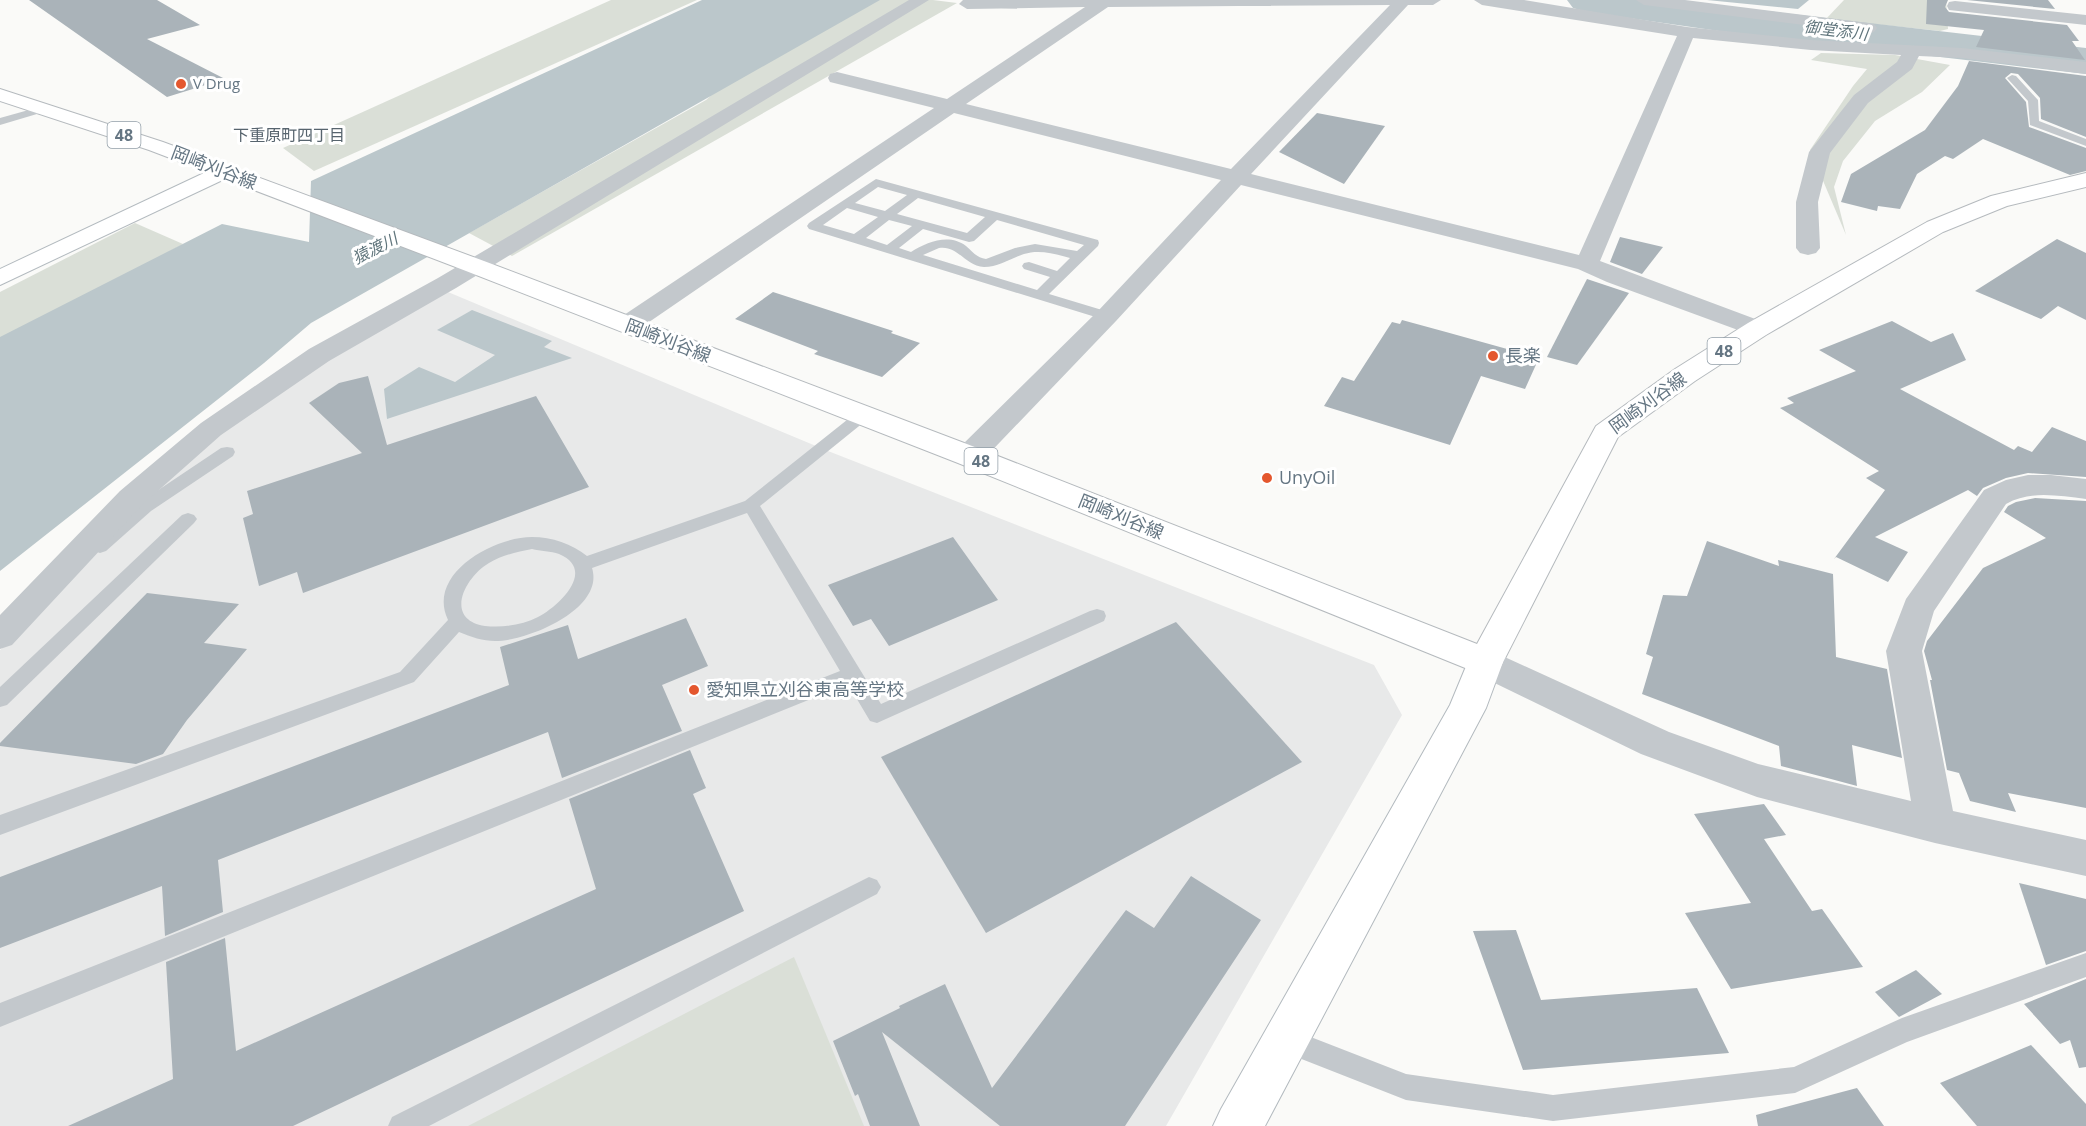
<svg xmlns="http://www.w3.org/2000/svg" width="2086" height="1126" font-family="'Open Sans','Noto Sans JP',sans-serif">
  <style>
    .built { fill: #e8e9e9 }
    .green { fill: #dadfd7 }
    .water { fill: #bbc7cb }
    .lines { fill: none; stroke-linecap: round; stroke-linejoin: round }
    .river { fill: #bbc7cb; fill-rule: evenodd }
    .building { fill: #aab3b9 }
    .secondary-casing { stroke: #b3babf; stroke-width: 2 }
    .primary-casing { stroke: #b5babe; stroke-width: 2 }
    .lane { fill: #c3c8cc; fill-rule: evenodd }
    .street { fill: #c3c8cc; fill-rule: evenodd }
    .secondary { fill: #fff; fill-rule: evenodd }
    .primary { fill: #fff; fill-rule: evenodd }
    .poi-dot { fill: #e4572e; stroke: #fff; stroke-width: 2 }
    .labels { text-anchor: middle; stroke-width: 6; stroke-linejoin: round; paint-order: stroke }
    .far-poi-label { font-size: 15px; fill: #657683; stroke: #fff; text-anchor: start }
    .far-water-label { font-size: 16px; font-style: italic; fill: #60757c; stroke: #fff }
    .shield { fill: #fff; stroke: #939fa8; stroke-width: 1.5 }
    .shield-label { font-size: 16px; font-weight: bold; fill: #657683 }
    .far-neighbourhood-label { font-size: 16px; fill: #57646e; stroke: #fff }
    .street-label { font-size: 18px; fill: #657683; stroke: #fff }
    .poi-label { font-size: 18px; fill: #657683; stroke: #fff; text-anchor: start }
  </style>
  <rect width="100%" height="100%" fill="#fafaf8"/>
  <path class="built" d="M448,292L828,451L1374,665L1402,715L1166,1126H0V650L31,622L139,503L217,433L326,359Z"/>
  <g class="green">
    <path d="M611,0H697L314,171L283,148Z"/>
    <path d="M817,0H933L957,3L512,256L469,233L706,100Z"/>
    <path d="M1844,0H1946L1948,29L1940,31L1826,19Z"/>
    <path d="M1821,53L1895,55L1950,65L1922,92L1875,121L1843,161L1834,187L1846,235L1810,150L1853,86L1867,69L1811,60Z"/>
    <path d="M135,223L183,244L0,346V292Z"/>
    <path d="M794,957L864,1126H468Z"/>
  </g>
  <g class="water">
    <path d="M702,0H880L311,323L264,363L0,571V337L222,224L309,242L311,181Z"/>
    <path d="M1707,0H1809L1798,9Z"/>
    <path d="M472,310L552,341L544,347L572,358L387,419L384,389L419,367L455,382L495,355L437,330Z"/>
  </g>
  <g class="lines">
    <path class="river" d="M1567,0H1671L2086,48V74L1719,31L1587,12L1573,8Z"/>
  </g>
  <g class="building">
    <path d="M29,0H157L200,25L147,39L225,79L167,97Z"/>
    <path d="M1927,0H1948L1945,7L1949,12L2067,25L2079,41H2072L2085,60L1976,47L1984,30L1926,24Z"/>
    <path d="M1967,0H2048L2055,9Z"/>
    <path d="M1969,61L2086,76V137L2041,119L2040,98L2018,74L2011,73L2005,78L2026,102L2029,127L2086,148V171L2070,175L1983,139L1953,159L1945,156L1917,174L1900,209L1878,206L1877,211L1841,202L1851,174L1925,130L1958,86Z"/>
    <path d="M1317,113L1385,126L1344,184L1279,152Z"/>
    <path d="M1620,237L1663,247L1642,274L1610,262Z"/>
    <path d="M2057,239L2086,253V320L2058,306L2041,319L1975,291Z"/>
    <path d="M1587,279L1629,293L1577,365L1547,357Z"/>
    <path d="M773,292L893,331L891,333L920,343L882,377L814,354L818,351L735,319Z"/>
    <path d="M1402,320L1446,332L1539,358L1525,389L1481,376L1450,445L1324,406L1342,377L1354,381L1392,322L1400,324Z"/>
    <path d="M1892,321L1931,342L1953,333L1966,360L1900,389L2014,450L2018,446L2032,452L2052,427L2086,441V477L2028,473L2006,478L1983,488L1977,496L1968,490L1875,537L1908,552L1888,582L1836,557L1834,559L1885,490L1866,478L1879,471L1780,408L1794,403L1787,398L1856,371L1819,350Z"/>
    <path d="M368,376L387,445L536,396L589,487L303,593L297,572L259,586L243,518L253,514L247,491L362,453L309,403L339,383Z"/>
    <path d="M2035,498L2086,501V808L2008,793L2016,812L1970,801L1959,773L1947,770L1930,680H1932L1924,651L1927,641L1983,568L2046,538L2004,512L2008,506L2016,502Z"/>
    <path d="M953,537L998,600L889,646L871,619L853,626L828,585Z"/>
    <path d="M1707,541L1779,566L1778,560L1833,574L1836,657L1887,669L1902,758L1852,745L1857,786L1831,779L1781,766L1779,746L1642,694L1653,657L1646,654L1663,595L1687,596Z"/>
    <path d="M147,593L239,604L204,643L247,649L187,720L163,754L136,764L0,746V743Z"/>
    <path d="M686,618L708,666L662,685L682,731L562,778L548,732L218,860L223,912L165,936L162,886L0,948V877L509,685L500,647L568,625L578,659Z"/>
    <path d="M1176,622L1302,762L986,933L881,757Z"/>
    <path d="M690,750L706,788L693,794L744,911L293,1126H68L173,1079L166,962L225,938L236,1051L596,889L569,799Z"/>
    <path d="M1764,804L1786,835L1764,839L1812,911L1822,909L1863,967L1731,989L1685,913L1751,903L1694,814Z"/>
    <path d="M1191,876L1261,920L1125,1126H1000L882,1032L920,1126H870L858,1094L855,1096L833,1041L900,1008L899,1006L945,984L992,1088L1126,910L1154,928Z"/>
    <path d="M2019,883L2086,899V951L2046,965Z"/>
    <path d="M1516,930L1541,1000L1697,988L1729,1053L1523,1070L1473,931Z"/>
    <path d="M1916,970L1942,994L1899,1017L1875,992Z"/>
    <path d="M2086,979V1067L2079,1068L2070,1040L2060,1044L2024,1004Z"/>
    <path d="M2031,1045L2086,1104V1126H1977L1940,1083Z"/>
    <path d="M1857,1088L1884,1126H1758L1756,1115Z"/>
  </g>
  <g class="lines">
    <defs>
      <g id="secondary">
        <path d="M221,165L229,167L232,172L229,177L0,285V269Z"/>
        <path d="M1485,648L1498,652L1503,662L1486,708L1265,1126H1213L1221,1109L1450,705L1472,652Z"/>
      </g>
      <path id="primary" d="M0,89L163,142L484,261L980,449L1477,644L1596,426L1675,369L1748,323L1927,222L1991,196L2086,173V187L2007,206L1943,232L1766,335L1695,381L1618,437L1498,672L1485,676L958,463L466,271L149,150L0,101Z"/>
    </defs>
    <use href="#secondary" class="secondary-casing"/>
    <use href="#primary" class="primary-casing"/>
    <g class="lane">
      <path d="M2012,75L2016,76L2038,100L2039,121L2086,139V146L2030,125L2028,101L2007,78Z"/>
      <path d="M43,106L48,109L47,111L0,125V118Z"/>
      <path d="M876,179L1098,240L1099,243L1098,246L1049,294L1112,313L1114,316L1107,320L1102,319L809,229L807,226L809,223ZM878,187L907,195L885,211L855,203ZM918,198L985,217L967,233L897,214ZM847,208L878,217L854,234L823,225ZM889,220L912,226L887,245L866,238ZM997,220L1084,245L1077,251L1035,244L1015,248L986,259C977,258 973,252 966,246C949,233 927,242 911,252L899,248L923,229L969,242L974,241ZM939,248C958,245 965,266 984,267C999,267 1011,258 1024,254C1039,249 1056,254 1070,258L1057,271L1029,262L1024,263L1022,266L1024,269L1050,277L1037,290L923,255Z"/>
      <path d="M863,410L871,415L869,418L760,506L881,704L1090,611L1097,609L1104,611L1106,616L1104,621L877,723L870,721L848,684L0,1027V1003L840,671L747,513L592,568C605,609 528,641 495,641C483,641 471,637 459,632L414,682L0,835V815L400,672L448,620C426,574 493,537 532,537C552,537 572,544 587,556L745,501L857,412ZM532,549C540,551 551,551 559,554C597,570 559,606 538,617C522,625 503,628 485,626C443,619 465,577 489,563C502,555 517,552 532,549Z"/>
      <path d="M227,447L233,448L235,452L233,456L151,511L106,551L100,553L94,551L91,547L94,543L139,503L221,448Z"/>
      <path d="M188,513L194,515L197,519L194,523L7,705L0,707V687L182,515Z"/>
      <path d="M869,877L877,880L881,887L877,894L429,1126H388L392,1117Z"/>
      <path d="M2086,953V977L1907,1042L1795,1093L1553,1121L1406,1100L1276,1049L1272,1040L1276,1031L1285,1027L1406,1074L1553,1095L1794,1067L1902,1018Z"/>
    </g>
    <g class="street">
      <path d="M909,0H929L456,288L329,361L221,435L142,505L12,645L0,649V615L120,491L201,423L309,349L438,278Z"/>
      <path d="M963,0H1441L1433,5H1408L1251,174L1579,255L1677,36L1482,5L1474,0H1524L1687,27L1811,40L1962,48L2086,62V74L1962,58L1919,56L1912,69L1868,103L1830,153L1818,202L1820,248L1816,253L1808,255L1800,253L1796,248V202L1809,152L1854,95L1897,62L1901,55L1811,50L1693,38L1600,261L1766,323L1770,329L1766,335L1757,337L1607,282L1578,269L1241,185L1116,321L980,463L969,466L958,463L954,456L958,449L1098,311L1221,180L954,113L636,331L627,333L618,331L614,325L618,319L934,108L830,82L828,78L830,74L837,72L947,99L1085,7L967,9L959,4ZM1390,5L1231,169L966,104L1108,7Z"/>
      <path d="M1636,0H1685L1868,23L1874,24L1877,28L1874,32L1868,33L1644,5Z"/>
      <path d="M1955,1L2086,15V25L1949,10L1947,6L1949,2Z"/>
      <path d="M2028,475H2051L2086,479V499C2058,496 2031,490 2006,504L1934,611L1922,651L1953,811L2086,840V876L1935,843L1757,797L1641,754L1472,672L1467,662L1472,652L1485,648L1669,732L1758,764L1911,801L1886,651L1906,599L1984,490L2006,480Z"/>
    </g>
    <use href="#secondary" class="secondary"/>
    <use href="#primary" class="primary"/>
  </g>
  <g class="poi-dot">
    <circle cx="181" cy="84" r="6"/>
    <circle cx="1493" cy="356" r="6"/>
    <circle cx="1267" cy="478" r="6"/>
    <circle cx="694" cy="690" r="6"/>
  </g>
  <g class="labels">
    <g class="far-poi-label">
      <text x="193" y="89">V Drug</text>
    </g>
    <g class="far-water-label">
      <text transform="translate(1836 30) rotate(7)" y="6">御堂添川</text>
      <text transform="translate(375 248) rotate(-27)" y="6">猿渡川</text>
    </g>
    <g class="shield">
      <rect x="107.5" y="122" width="33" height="26" rx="4.5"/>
      <rect x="1707.5" y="338" width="33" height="26" rx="4.5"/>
      <rect x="964.5" y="448" width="33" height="26" rx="4.5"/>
    </g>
    <g class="shield-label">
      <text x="124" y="141">48</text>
      <text x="1724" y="357">48</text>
      <text x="981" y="467">48</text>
    </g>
    <g class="far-neighbourhood-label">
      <text x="289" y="141">下重原町四丁目</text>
    </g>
    <g class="street-label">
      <text transform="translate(214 168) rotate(21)" y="6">岡崎刈谷線</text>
      <text transform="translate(668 341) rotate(21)" y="6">岡崎刈谷線</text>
      <text transform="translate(1648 403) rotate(-36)" y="6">岡崎刈谷線</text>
      <text transform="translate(1121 517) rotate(22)" y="6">岡崎刈谷線</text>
    </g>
    <g class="poi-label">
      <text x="1505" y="362">長楽</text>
      <text x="1279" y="484">UnyOil</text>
      <text x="706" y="696">愛知県立刈谷東高等学校</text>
    </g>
  </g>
</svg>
